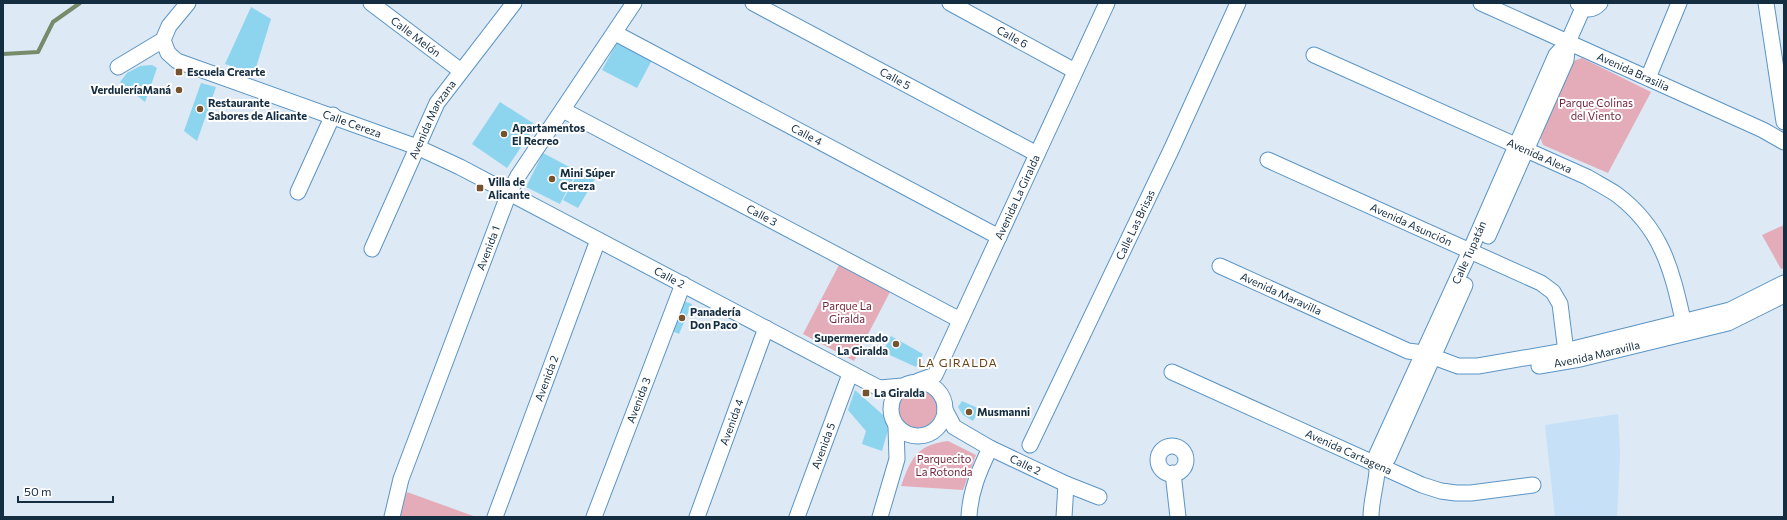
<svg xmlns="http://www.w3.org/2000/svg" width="1787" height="520" font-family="Commissioner,sans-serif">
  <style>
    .built { fill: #c6e0f7 }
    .green { fill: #e4acb8 }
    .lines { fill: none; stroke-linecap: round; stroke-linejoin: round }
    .stream { stroke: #758b6a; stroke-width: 4 }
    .building { fill: #8dd4ef }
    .street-casing { stroke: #5a95c6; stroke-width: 17 }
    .street { stroke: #fff; stroke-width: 15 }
    .poi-dot { fill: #77532d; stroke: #fff; stroke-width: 1.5 }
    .labels { text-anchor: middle; stroke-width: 4; stroke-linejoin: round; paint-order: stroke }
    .street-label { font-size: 11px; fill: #142d41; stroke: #fff }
    .poi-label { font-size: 11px; font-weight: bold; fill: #142d41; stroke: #fff; text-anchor: start }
    .park-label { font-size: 11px; fill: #73263d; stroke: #fff }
    .neighbourhood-label { font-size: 12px; letter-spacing: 1px; fill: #6c4418; stroke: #fff }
  </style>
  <rect width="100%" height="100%" fill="#dde9f4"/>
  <path class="built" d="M1618,414L1620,453L1617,517H1555L1545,425Z"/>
  <g class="green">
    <path d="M1582,58L1651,92L1608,173L1543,145L1540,137L1573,61Z"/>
    <path d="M1784,225V268L1781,269L1762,235Z"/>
    <path d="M839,265L890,292L854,361L803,334Z"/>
    <circle cx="917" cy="408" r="20"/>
    <path d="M948,441L976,455L963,490L901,486C911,458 917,445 948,441Z"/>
    <path d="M407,492L476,517H399Z"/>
  </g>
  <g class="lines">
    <path class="stream" d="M3,54L38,52L53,22L80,3"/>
  </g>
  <g class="building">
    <path d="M251,7L271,19L254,74L225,64Z"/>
    <path d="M618,41L652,60L637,88L602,70Z"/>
    <path d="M152,65L157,68L145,102L120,82L127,73L140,66Z"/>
    <path d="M201,83L216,87L197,141L184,131Z"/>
    <path d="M500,102L536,125L507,168L472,144Z"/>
    <path d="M543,153L577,171L560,204L526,187Z"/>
    <path d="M580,169L596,177L578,208L563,200Z"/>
    <path d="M683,301L692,304L679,334L672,331Z"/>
    <path d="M891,336L923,354L916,367L883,352Z"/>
    <path d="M855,390L883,415L888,430L882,451L862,444L866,431L848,410Z"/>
    <path d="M962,401L980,409L973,421L963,415L958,407Z"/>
  </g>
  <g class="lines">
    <defs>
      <g id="street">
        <path id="s1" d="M371,3L461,71"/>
        <path id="s2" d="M753,3L1037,154"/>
        <path id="s3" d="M950,3L1075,71"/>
        <path id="s4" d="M1481,3L1763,130L1784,142"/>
        <path d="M1578,3C1585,11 1593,11 1600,3"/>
        <path d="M1766,3L1784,122"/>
        <path id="s5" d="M615,33L999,237"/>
        <path id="s6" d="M163,40L168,53L177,61L417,147L460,167L879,388L903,386"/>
        <path id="s7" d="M1314,55L1587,177C1597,183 1607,188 1616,194C1666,231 1673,277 1686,333"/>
        <path d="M118,67L163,40L169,26L188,3"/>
        <path d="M1648,78L1679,3"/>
        <path id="s8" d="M563,110L960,320"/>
        <path id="s9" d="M1268,160L1541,283L1553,292L1560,304L1567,360"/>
        <path d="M298,192L333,115"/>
        <path d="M1488,236L1566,60L1568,42"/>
        <path id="s10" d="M372,249L437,103L514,3"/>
        <path id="s11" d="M1220,266L1408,351L1423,353L1458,366H1478L1565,351L1730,310L1784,283"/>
        <path id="s12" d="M1539,366L1580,359L1728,323L1784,295"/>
        <path id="s13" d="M1172,372L1422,485L1441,491L1456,493H1471L1533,485"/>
        <path id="s14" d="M918,381L935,375L1107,3"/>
        <circle cx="918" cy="409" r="27"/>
        <path id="s15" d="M945,410L954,427L990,448L1066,484L1099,497"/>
        <path id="s16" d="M1030,445L1172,148L1238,3"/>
        <circle cx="1172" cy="460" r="14"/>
        <path d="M1379,465L1388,458L1465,285"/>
        <path d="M1173,473L1178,517"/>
        <path id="s17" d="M392,517L401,479L509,193L518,176L634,3"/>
        <path id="s18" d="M495,517L598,240"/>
        <path id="s19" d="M594,517L683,284"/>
        <path id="s20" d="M697,517L766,328"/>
        <path id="s21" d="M797,517L850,374"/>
        <path d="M880,517L897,459L896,427"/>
        <path d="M969,517C970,492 979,471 990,448"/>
        <path d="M1064,517L1066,484"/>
        <path id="s22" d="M1371,517C1371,496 1380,475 1377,454L1470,251L1556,55L1568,42L1583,8"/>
      </g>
    </defs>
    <use href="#street" class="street-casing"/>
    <use href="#street" class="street"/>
  </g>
  <g class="poi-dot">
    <rect x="175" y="68" width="8" height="8" rx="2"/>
    <circle cx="179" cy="90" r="4"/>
    <circle cx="200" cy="109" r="4"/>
    <circle cx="504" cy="134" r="4"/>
    <circle cx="552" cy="179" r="4"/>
    <rect x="476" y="184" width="8" height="8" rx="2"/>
    <circle cx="682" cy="318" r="4"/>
    <circle cx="896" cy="344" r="4"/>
    <rect x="862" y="389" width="8" height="8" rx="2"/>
    <circle cx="969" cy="412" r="4"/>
  </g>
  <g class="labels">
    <g class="street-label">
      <text dy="4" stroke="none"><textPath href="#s1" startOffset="56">Calle Melón</textPath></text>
      <text dy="4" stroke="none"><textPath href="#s3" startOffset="71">Calle 6</textPath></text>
      <text dy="4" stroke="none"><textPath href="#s4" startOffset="167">Avenida Brasilia</textPath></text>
      <text dy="4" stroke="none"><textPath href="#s2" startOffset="161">Calle 5</textPath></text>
      <text dy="4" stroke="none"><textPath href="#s10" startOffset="143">Avenida Manzana</textPath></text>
      <text dy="4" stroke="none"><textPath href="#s6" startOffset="212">Calle Cereza</textPath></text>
      <text dy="4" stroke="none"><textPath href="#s5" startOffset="217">Calle 4</textPath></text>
      <text dy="4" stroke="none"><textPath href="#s7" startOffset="247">Avenida Alexa</textPath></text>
      <text dy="4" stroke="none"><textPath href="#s14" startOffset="214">Avenida La Giralda</textPath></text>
      <text dy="4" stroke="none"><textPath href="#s8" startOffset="225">Calle 3</textPath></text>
      <text dy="4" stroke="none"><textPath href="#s16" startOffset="244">Calle Las Brisas</textPath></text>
      <text dy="4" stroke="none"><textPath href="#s9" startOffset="157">Avenida Asunción</textPath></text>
      <text dy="4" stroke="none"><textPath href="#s17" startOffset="286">Avenida 1</textPath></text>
      <text dy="4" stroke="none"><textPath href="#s22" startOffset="285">Calle Tupatán</textPath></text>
      <text dy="4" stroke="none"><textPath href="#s6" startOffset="565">Calle 2</textPath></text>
      <text dy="4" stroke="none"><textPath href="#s11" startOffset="67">Avenida Maravilla</textPath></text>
      <text dy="4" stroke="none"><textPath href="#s12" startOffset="59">Avenida Maravilla</textPath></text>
      <text dy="4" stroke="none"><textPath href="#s18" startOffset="148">Avenida 2</textPath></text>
      <text dy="4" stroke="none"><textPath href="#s19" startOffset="125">Avenida 3</textPath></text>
      <text dy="4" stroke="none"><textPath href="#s20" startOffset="101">Avenida 4</textPath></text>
      <text dy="4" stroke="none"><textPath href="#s21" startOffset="76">Avenida 5</textPath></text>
      <text dy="4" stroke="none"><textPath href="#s13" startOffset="194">Avenida Cartagena</textPath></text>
      <text dy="4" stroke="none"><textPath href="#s15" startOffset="100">Calle 2</textPath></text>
    </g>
    <g class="poi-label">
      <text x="187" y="76">Escuela Crearte</text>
      <text x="171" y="94" text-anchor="end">VerduleríaManá</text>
      <text x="208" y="107">Restaurante<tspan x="208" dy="13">Sabores de Alicante</tspan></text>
      <text x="512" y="132">Apartamentos<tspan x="512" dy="13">El Recreo</tspan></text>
      <text x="560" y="177">Mini Súper<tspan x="560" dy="13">Cereza</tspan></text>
      <text x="488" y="186">Villa de<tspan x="488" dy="13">Alicante</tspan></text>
      <text x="690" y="316">Panadería<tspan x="690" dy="13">Don Paco</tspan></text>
      <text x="888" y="342" text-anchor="end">Supermercado<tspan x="888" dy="13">La Giralda</tspan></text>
      <text x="874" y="397">La Giralda</text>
      <text x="977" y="416">Musmanni</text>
    </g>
    <g class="park-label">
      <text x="1596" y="107">Parque Colinas<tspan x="1596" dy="13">del Viento</tspan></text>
      <text x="847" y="310">Parque La<tspan x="847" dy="13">Giralda</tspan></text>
      <text x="944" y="463">Parquecito<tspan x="944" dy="13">La Rotonda</tspan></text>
    </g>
    <g class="neighbourhood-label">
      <text x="958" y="367">LA GIRALDA</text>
    </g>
  </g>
  <rect width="1787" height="520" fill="none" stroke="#142d41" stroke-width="8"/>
  <path d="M18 496v6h95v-6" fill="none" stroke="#142d41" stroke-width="2"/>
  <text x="24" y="496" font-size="12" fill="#142d41" stroke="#ffffff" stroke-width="3" paint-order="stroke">50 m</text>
</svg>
